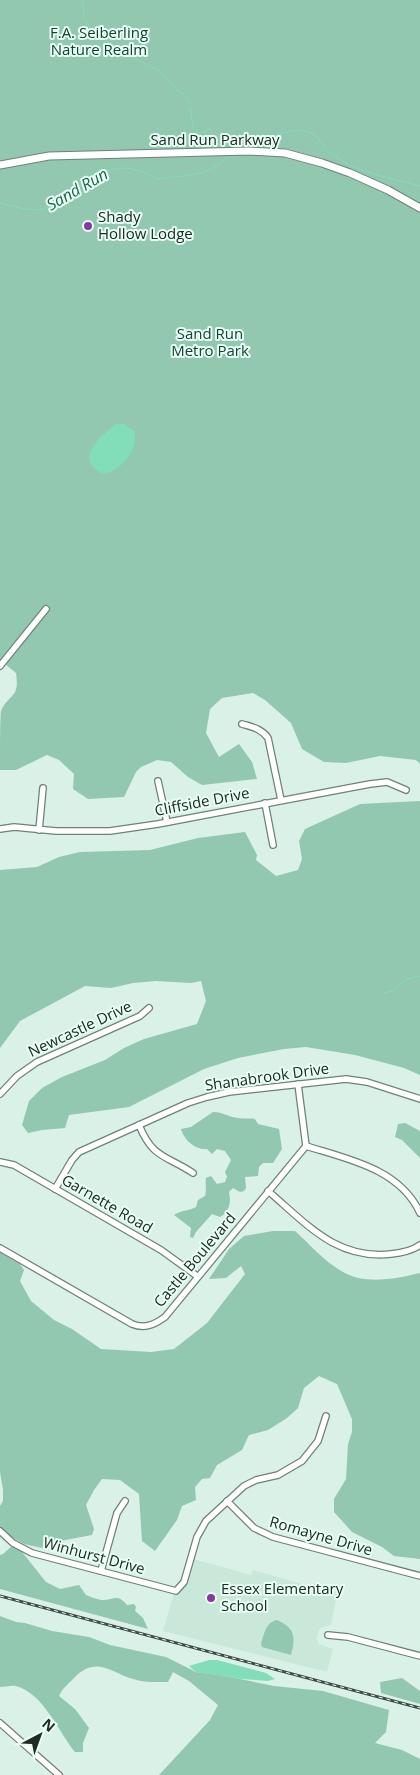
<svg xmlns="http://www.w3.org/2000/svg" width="420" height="1775" font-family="'Open Sans',sans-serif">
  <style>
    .built { fill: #c9e8da }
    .green { fill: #92c7b0 }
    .water { fill: #81deb9 }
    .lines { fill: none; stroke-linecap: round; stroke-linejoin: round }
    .stream { stroke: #81deb9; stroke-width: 1 }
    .minor-casing { stroke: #6d8278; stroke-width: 8 }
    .tertiary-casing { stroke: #6d8278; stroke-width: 9 }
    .minor { stroke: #fff; stroke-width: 5.5 }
    .tertiary { stroke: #fff; stroke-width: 7 }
    .rail-casing { stroke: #3f4b46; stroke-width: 3 }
    .rail { stroke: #e7fff4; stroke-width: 1; stroke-dasharray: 4; stroke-linecap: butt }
    .poi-dot { fill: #8836a4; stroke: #e7fff4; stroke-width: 2 }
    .labels { text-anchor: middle; stroke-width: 4; stroke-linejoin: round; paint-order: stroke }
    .park-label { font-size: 15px; fill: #174132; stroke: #e7fff4 }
    .street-label { font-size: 15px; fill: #202925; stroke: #e7fff4 }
    .poi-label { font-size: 15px; fill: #202925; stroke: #e7fff4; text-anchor: start }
    .water-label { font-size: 16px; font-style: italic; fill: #1d654d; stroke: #e7fff4 }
  </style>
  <rect width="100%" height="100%" fill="#daf1e7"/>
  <path class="built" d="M190,1558L251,1575L253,1570L337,1594L331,1625L320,1628L316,1638L319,1644L333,1649L327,1672L163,1631L175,1590L179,1589Z"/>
  <g class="green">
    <path d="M0,0H420V764L416,760L380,756L346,763L324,762L302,749L291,723L265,700L253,693L222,698L210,709L206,733L219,757L239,744L252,762L257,779L202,785L188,777L171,762L157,760L141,767L136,772L124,797L88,799L73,789L74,774L59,760L47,755L16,770H0C0,760 0,716 1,711C9,693 20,699 16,673L0,660Z"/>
    <path d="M420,801V1075L404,1068L355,1055L306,1047L284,1049L238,1058L204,1069L129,1107L69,1115L65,1128L42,1130L28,1133L22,1125L29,1101L42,1088L62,1077L105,1060L124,1048L144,1039L197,1024L206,1001L201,981L191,983L156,981L133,983L111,988L85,986L20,1021L0,1048V870L37,867L59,857L80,852L150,850L198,838L245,832L257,855L256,860L276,876L298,870L302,859L299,841L305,829L360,804Z"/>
    <path d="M213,1112C223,1112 229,1117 238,1118C244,1119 250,1118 255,1119L258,1124L279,1129L282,1149L273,1163H263L259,1167L258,1176L245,1177L246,1188L244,1191L240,1192L233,1188L229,1192C231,1201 230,1212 220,1217L212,1214L196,1232L193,1238L190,1237L191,1228L174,1215C181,1210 189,1211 196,1207L198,1200L205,1196C207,1190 205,1184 206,1178L211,1176L217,1184L225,1182L227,1177L225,1172L231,1160L225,1151L217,1149L212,1154L207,1149C195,1150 184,1140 181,1129L191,1127Z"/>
    <path d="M405,1123L420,1131V1158L402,1140L395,1137L398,1124Z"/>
    <path d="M273,1231H295C313,1247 333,1272 358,1278C378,1282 400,1278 420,1273V1559L394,1556L382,1547L352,1532L334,1512V1499L346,1479L348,1444L352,1432V1419L337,1384L319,1376L304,1388L298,1408L287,1418L268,1430L249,1435L242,1450L217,1465L210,1478L202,1479L195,1487L196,1500L182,1506L177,1520L155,1551L142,1541L139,1494L120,1480L102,1479L94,1490L86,1505L94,1529L92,1535L60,1541L47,1539L42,1548L24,1544L3,1532L0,1528V1506L3,1501V1490L0,1472V1252L20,1264L24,1270L20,1281L31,1301L54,1320L72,1329L101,1349L151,1352L174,1349L207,1323L245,1274L241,1266L226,1278L209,1279L229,1249L244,1236Z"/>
    <path d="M12,1546L22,1552L46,1582L60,1589L79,1585L86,1595C91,1597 96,1599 101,1600C113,1601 117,1592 127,1605L134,1604L136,1607L135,1611L143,1618L148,1629L0,1589V1555L3,1554Z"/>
    <path d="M0,1616L16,1622L25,1623L52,1631L89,1637L110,1645L166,1657L196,1672L220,1675L274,1686L323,1691L389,1710L386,1732L375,1743L402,1750L420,1759V1775H159L210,1720L218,1705L189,1681L173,1672L168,1682C157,1682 144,1683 133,1679C109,1672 96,1655 73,1679C68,1684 62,1689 59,1696L75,1709L89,1728L83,1743V1752H75C58,1731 44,1694 16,1686C11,1685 5,1687 0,1687Z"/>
    <path d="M277,1620C295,1628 296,1637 291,1655L262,1647L261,1644C264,1634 266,1622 277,1620Z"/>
    <path d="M402,1678L420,1691V1704L381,1693L380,1682Z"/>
  </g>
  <g class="water">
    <path d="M116,424H124L134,431C140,449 120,472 103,474C73,459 99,437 116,424Z"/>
    <path d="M209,1660H217L266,1673L275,1679L268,1681L241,1679L196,1672L189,1666Z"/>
  </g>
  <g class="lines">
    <g class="stream">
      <path d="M81,0L83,2L84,17L92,31L122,52L160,71L176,89L188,98L189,103"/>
      <path d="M190,108L193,126L199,133L210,129L212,131L211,140L221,146L230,145"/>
      <path d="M230,147L232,142C242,138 252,139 263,138C279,136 295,126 312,133C320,138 323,147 330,153C335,156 341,160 346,163C369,175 395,179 420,186"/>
      <path d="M0,203C11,206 32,212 42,209C51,207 58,200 65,195C98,173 119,156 157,179C182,175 214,177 229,154"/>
      <path d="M384,993L392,991L406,979L420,976"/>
    </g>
    <defs>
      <g id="minor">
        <path d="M0,666L46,609"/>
        <path d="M242,724C252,727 262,729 268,738L281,800"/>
        <path d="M158,781L167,822"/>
        <path d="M265,803L273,845"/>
        <path d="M0,829L14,827L56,831H110L158,824L370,784L387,782L406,790"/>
        <path d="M39,830L43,788"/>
        <path d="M0,1094L17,1076L37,1062L140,1016L149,1008"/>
        <path d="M139,1125C153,1159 166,1155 193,1173"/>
        <path d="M306,1146C348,1159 400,1169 420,1213"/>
        <path d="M0,1162L14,1165L161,1250L197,1276"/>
        <path d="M55,1189L72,1160L79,1152L188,1103L207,1097L229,1092L346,1079L367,1082L420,1099"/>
        <path d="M268,1191C307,1224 336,1260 391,1254C401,1253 412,1251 420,1245"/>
        <path d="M0,1248L132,1324C144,1329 154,1325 165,1317L306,1146L298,1084"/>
        <path d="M227,1501L254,1528L273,1537L420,1576"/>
        <path d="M0,1531L13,1543L32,1553L176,1591L184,1582L197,1537L206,1521L244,1486L256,1480L278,1475L302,1461L318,1441L326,1416"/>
        <path d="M101,1571L117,1513L125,1501"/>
        <path d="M328,1635L348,1637L420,1656"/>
        <path d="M0,1723L59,1775"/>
      </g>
      <path id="tertiary" d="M0,165L49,156L249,151L285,153L322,163L350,173L388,190L420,208"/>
    </defs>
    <use href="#minor" class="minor-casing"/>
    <use href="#tertiary" class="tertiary-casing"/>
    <use href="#minor" class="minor"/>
    <use href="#tertiary" class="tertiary"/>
    <defs>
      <path id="rail" d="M0,1596L420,1708"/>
    </defs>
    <use href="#rail" class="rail-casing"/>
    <use href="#rail" class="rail"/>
  </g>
  <g class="poi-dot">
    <circle cx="88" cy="226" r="5"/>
    <circle cx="211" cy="1598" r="5"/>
  </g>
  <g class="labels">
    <g class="park-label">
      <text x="99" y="38">F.A. Seiberling<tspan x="99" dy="17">Nature Realm</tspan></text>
      <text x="210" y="339">Sand Run<tspan x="210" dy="17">Metro Park</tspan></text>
    </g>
    <g class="street-label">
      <text x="215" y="145">Sand Run Parkway</text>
      <text transform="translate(202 802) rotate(-11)" y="5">Cliffside Drive</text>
      <text transform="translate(80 1029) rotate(-25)" y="5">Newcastle Drive</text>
      <text transform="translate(267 1077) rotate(-8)" y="5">Shanabrook Drive</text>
      <text transform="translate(107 1204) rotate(30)" y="5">Garnette Road</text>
      <text transform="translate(195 1260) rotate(-50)" y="5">Castle Boulevard</text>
      <text transform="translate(321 1536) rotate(16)" y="5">Romayne Drive</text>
      <text transform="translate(94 1556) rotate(15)" y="5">Winhurst Drive</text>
    </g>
    <g class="poi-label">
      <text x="98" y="222">Shady<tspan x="98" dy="17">Hollow Lodge</tspan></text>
      <text x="221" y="1594">Essex Elementary<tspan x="221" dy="17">School</tspan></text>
    </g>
    <g class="water-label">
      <text transform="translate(77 189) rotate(-30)" y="6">Sand Run</text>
    </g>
  </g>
  <g transform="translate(40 1735) rotate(41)" stroke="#e7fff4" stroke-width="4" paint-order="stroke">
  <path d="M0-4L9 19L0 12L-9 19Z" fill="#202925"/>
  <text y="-8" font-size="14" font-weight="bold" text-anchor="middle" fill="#202925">N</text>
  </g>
</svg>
